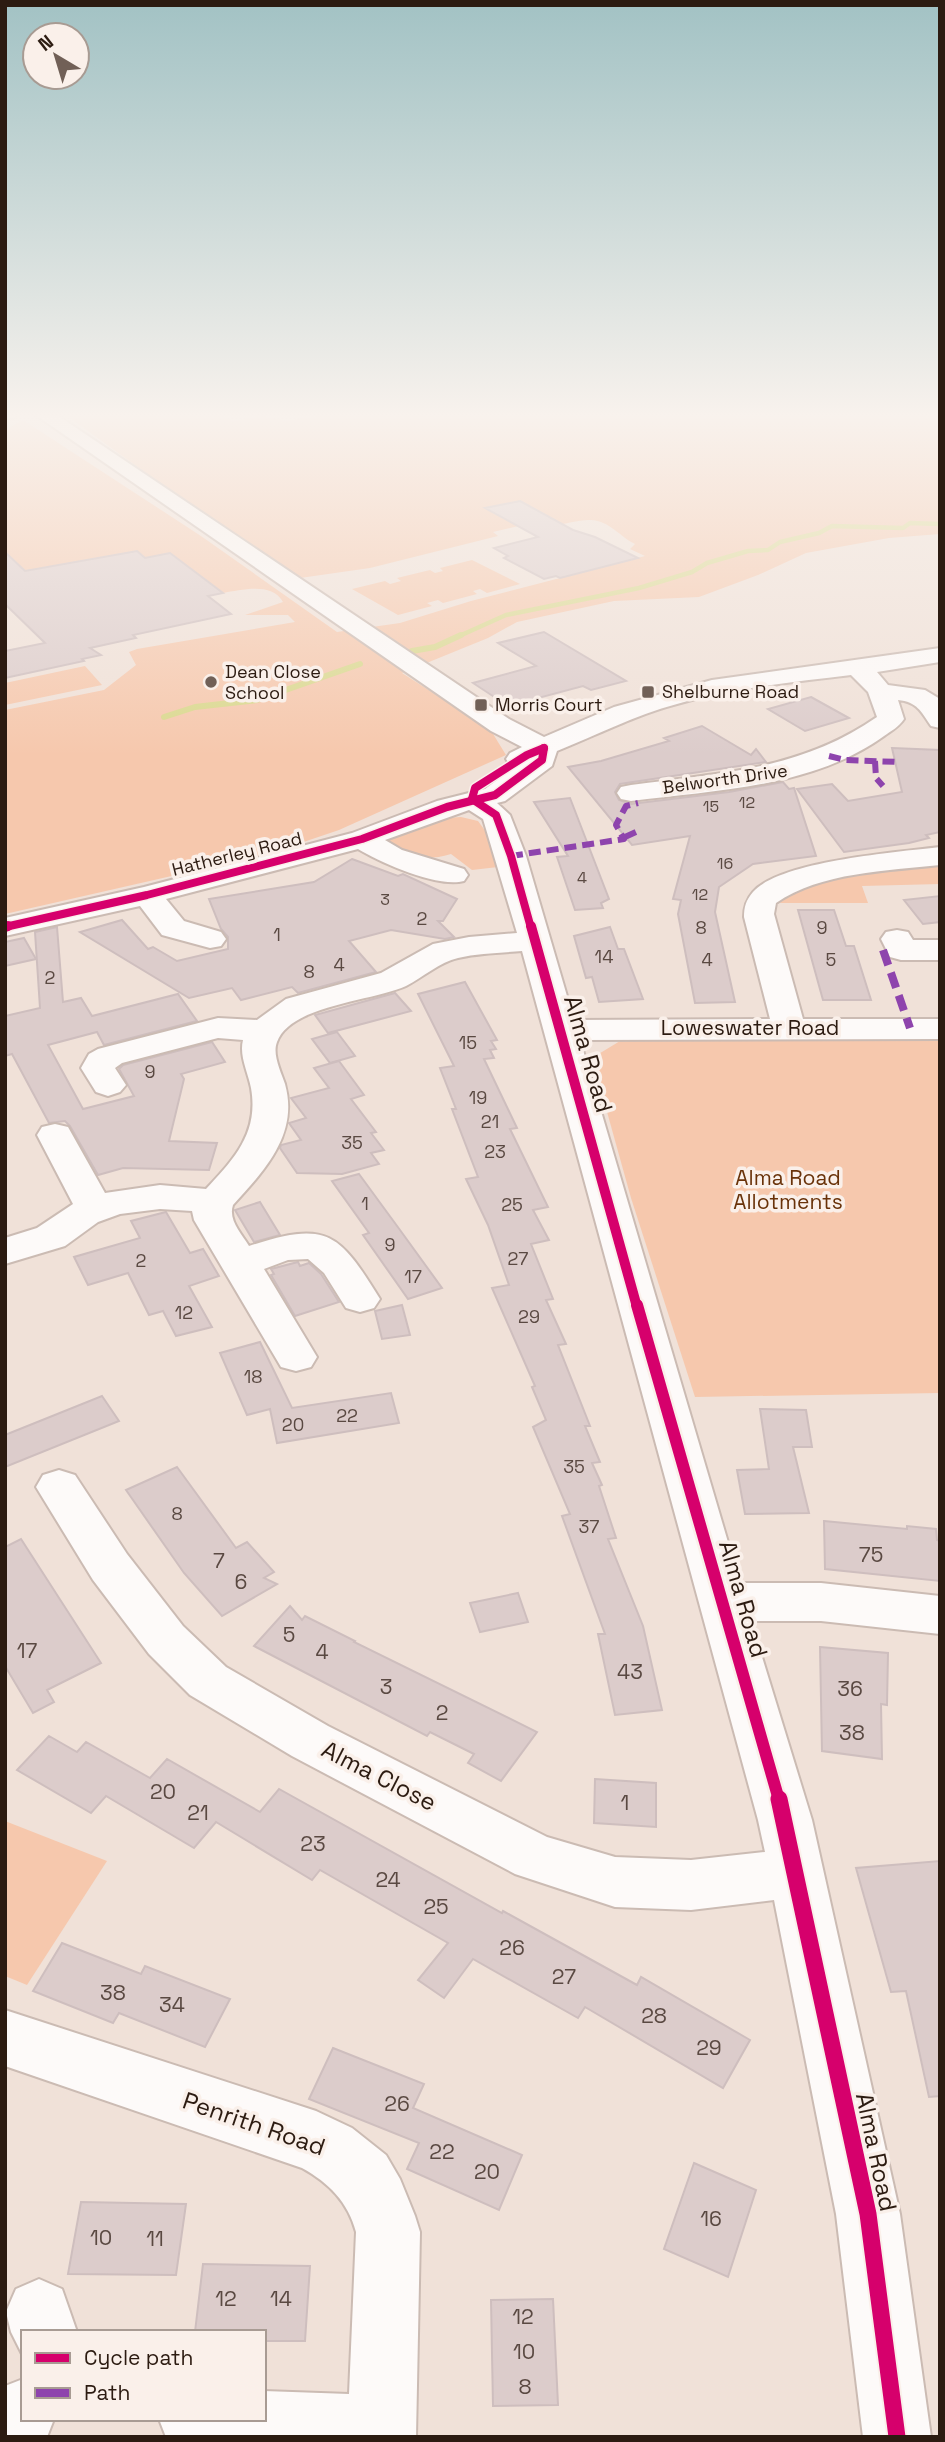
<svg xmlns="http://www.w3.org/2000/svg" width="945" height="2442" font-family="'Space Grotesk',sans-serif">
  <style>
    .green { fill: #f6c8ad }
    .lines { fill: none; stroke-linecap: round; stroke-linejoin: round }
    .stream-far1 { stroke: #dad88e; stroke-width: 4.5 }
    .stream { stroke: #dad88e; stroke-width: 6 }
    .building { fill: #dccccb; stroke: #cebebe; stroke-width: 2 }
    .minor-casing { stroke: #cbbbb3; stroke-width: 4 }
    .highway-casing { stroke: #cbbbb3; stroke-width: 4 }
    .minor { fill: #fdfaf9; fill-rule: evenodd }
    .highway { fill: #fdfaf9; fill-rule: evenodd }
    .quiet-far1 { stroke: #8e44ad; stroke-width: 6; stroke-dasharray: 12 6; stroke-linecap: butt }
    .quiet { stroke: #8e44ad; stroke-width: 8; stroke-dasharray: 16 8; stroke-linecap: butt }
    .cycleway-far3-casing { stroke: #faf0ea; stroke-width: 11 }
    .cycleway-far2-casing { stroke: #faf0ea; stroke-width: 14 }
    .cycleway-far1-casing { stroke: #faf0ea; stroke-width: 17 }
    .cycleway-casing { stroke: #faf0ea; stroke-width: 21 }
    .cycleway-far3 { stroke: #d6006c; stroke-width: 8 }
    .cycleway-far2 { stroke: #d6006c; stroke-width: 10 }
    .cycleway-far1 { stroke: #d6006c; stroke-width: 12 }
    .cycleway { stroke: #d6006c; stroke-width: 17 }
    .poi-dot { fill: #716057; stroke: #faf0ea; stroke-width: 2.5 }
    .labels { text-anchor: middle; stroke-width: 7; stroke-linejoin: round; paint-order: stroke }
    .far-number-label { font-size: 16px; fill: #5a4942 }
    .far-poi-label { font-size: 18px; fill: #2c1b11; stroke: #faf0ea; text-anchor: start }
    .far-street-label { font-size: 18px; fill: #2c1b11; stroke: #faf0ea }
    .number-label { font-size: 18px; fill: #5a4942 }
    .street-label { font-size: 21px; fill: #2c1b11; stroke: #faf0ea }
    .park-label { font-size: 21px; fill: #693209; stroke: #faf0ea }
    .near-number-label { font-size: 21px; fill: #5a4942 }
    .near-street-label { font-size: 24px; fill: #2c1b11; stroke: #faf0ea }
  </style>
  <rect width="100%" height="100%" fill="#f0e1d8"/>
  <g class="green">
    <path d="M63,413H217L232,421L264,416L285,421L337,413H940V534L889,538L806,553L758,575L699,597L614,601L517,622L488,638L402,673L490,729L506,755L339,830L268,854L5,914V710L104,690L136,665L129,652L137,649L295,622L288,615H245L283,602C272,582 242,590 223,593L170,553L145,558L136,551L25,571L20,566L5,568V430L23,420L201,536L337,632L400,623L471,601L645,556L630,549L635,544C620,537 610,521 591,520C574,519 555,530 540,521L493,532L498,536L370,568L300,578L157,481Z"/>
    <path d="M472,560L520,584L487,593L480,589L473,591L477,594L443,603L438,600L427,603L432,606L398,615L352,589L385,581L390,584L401,581L397,578L430,570L435,573L443,571L440,568Z"/>
    <path d="M85,666L102,685L5,705V683Z"/>
    <path d="M461,817L478,821L489,836L498,867L472,870L451,854C420,863 409,855 382,841L445,818Z"/>
    <path d="M940,862V884L862,886L868,903H780C798,877 907,866 940,862Z"/>
    <path d="M625,1038H940V1393L695,1397L631,1198L592,1058Z"/>
    <path d="M5,1821L107,1861L27,1985L5,1976Z"/>
  </g>
  <g class="lines">
    <path class="stream-far1" d="M457,637L506,615L639,588L692,572L707,563L748,551L768,550L780,542L819,533L832,526L903,528L910,523L940,524"/>
    <g class="stream">
      <path d="M412,651L435,647L461,635"/>
      <path d="M164,717L195,707L257,700L360,664"/>
    </g>
  </g>
  <g class="building">
    <path d="M520,501L573,530L595,537L638,558L560,578L556,576L544,579L504,558L508,556L494,548L538,537L485,508Z"/>
    <path d="M137,551L145,558L170,553L223,593L208,596L231,614L133,635L136,638L90,648L101,655L82,659L84,661L5,678V651L45,643L5,604V552L25,571Z"/>
    <path d="M544,632L626,681L591,690L583,686L508,706L473,683L536,666L498,643Z"/>
    <path d="M811,697L849,718L805,731L768,709Z"/>
    <path d="M702,726L751,755L756,749L766,762L620,784L615,792L619,800L631,804L729,792L783,782L789,789L794,788L816,856L753,864L719,887L715,912L735,1002L695,1003L678,914L681,900L673,899L690,836L632,845L568,767L601,761L669,741L664,738Z"/>
    <path d="M892,748L940,750V832L926,835L929,838L909,843L844,852L797,789L832,784L848,801L902,792Z"/>
    <path d="M570,798L609,899L601,903L603,908L575,910L557,857L568,856L534,802Z"/>
    <path d="M352,859L398,876L403,874L457,899L443,921H438L454,937L445,939L391,930L349,941L376,972L298,993L292,987L241,1000L232,988L189,998L80,932L122,920L148,949L153,947L177,961L228,949V937L221,929L209,899L314,882Z"/>
    <path d="M940,896V922L923,924L904,900Z"/>
    <path d="M798,910H834L846,946H854L871,1000H823Z"/>
    <path d="M57,927L63,1002L81,998L92,1016L178,994L197,1021L104,1045L97,1032L48,1045L83,1109L134,1096L119,1069L123,1065L212,1042L225,1062L181,1074L184,1079L169,1141L217,1143L209,1170L123,1168L98,1175L70,1126L65,1121L49,1123L12,1054L5,1056V1016L40,1008L35,932Z"/>
    <path d="M610,927L618,949H624L643,999L599,1002L592,977L586,978L574,936Z"/>
    <path d="M24,938L36,959L5,966V942Z"/>
    <path d="M465,982L497,1040L491,1041L496,1049L490,1050L494,1058L484,1059L517,1128L510,1129L548,1207L533,1210L549,1240L531,1244L553,1299L546,1300L566,1344L558,1345L590,1426H585L600,1462L592,1463L602,1485L599,1486L616,1538L608,1539L643,1626L662,1710L615,1715L598,1634H605L562,1516L570,1514L533,1427L546,1420L532,1387L535,1386L492,1288L509,1285L488,1225L466,1179L478,1177L452,1109H456L440,1068L454,1066L418,994Z"/>
    <path d="M395,993L411,1011L328,1033L315,1015Z"/>
    <path d="M337,1032L355,1056L330,1063L312,1039Z"/>
    <path d="M339,1061L364,1095L351,1099L376,1132L371,1133L384,1150L371,1153L379,1164L342,1174L297,1173L280,1148L281,1145L301,1140L289,1123L306,1118L291,1098L329,1088L314,1068Z"/>
    <path d="M359,1174L400,1230L442,1288L408,1299L363,1235L369,1233L332,1181Z"/>
    <path d="M260,1202L280,1235L254,1242L235,1210Z"/>
    <path d="M166,1212L190,1253L203,1249L219,1276L189,1286L212,1327L176,1336L163,1311L149,1315L128,1273L88,1285L74,1257L140,1238L131,1221Z"/>
    <path d="M298,1262L300,1266L309,1263L321,1274L339,1302L295,1316L271,1275L274,1274L271,1269Z"/>
    <path d="M402,1305L410,1335L382,1339L375,1311Z"/>
    <path d="M260,1342L292,1408L391,1393L399,1423L277,1443L270,1409L247,1415L220,1353Z"/>
    <path d="M102,1396L119,1421L5,1467V1435Z"/>
    <path d="M760,1409L806,1410L812,1447H793L809,1513L745,1514L737,1470L769,1469Z"/>
    <path d="M177,1467L236,1548L247,1542L274,1572L264,1578L277,1584L222,1616L184,1573L126,1490Z"/>
    <path d="M824,1521L907,1529V1526L936,1529L937,1540L940,1541V1581L825,1569Z"/>
    <path d="M21,1539L101,1663L47,1690L54,1702L33,1713L5,1666V1547Z"/>
    <path d="M518,1593L528,1622L480,1632L470,1603Z"/>
    <path d="M290,1606L302,1620L305,1616L355,1641L354,1642L537,1732L501,1781L468,1763L474,1754L430,1732L427,1736L254,1646Z"/>
    <path d="M820,1647L888,1653L887,1705L881,1704L882,1759L822,1751Z"/>
    <path d="M49,1736L77,1752L86,1742L150,1778L167,1759L260,1812L279,1789L502,1913L503,1911L637,1985L641,1977L750,2040L723,2088L585,2007L578,2018L473,1959L444,1998L418,1980L448,1943L320,1870L312,1880L216,1822L194,1848L106,1796L91,1813L17,1770Z"/>
    <path d="M595,1779L656,1783V1827L594,1823Z"/>
    <path d="M940,1861V2096L929,2097L906,1991L891,1992L856,1868Z"/>
    <path d="M62,1943L141,1974L145,1966L230,1999L205,2047L119,2013L113,2023L33,1991Z"/>
    <path d="M333,2048L424,2084L413,2108L522,2155L499,2210L407,2169L419,2143L309,2099Z"/>
    <path d="M694,2163L756,2190L728,2277L664,2249Z"/>
    <path d="M81,2202L186,2204L176,2275L68,2274Z"/>
    <path d="M203,2264L310,2266L305,2341H264V2332H195Z"/>
    <path d="M553,2299L558,2405L493,2406L491,2300Z"/>
  </g>
  <g class="lines">
    <defs>
      <g id="minor">
        <path d="M33,413H54L509,719L544,737L614,707L712,680L940,648V662L877,672L888,685L925,690L940,699V728L931,726C921,711 917,702 898,700L904,719C899,727 891,731 884,736C812,788 715,790 631,801L621,799L617,793L621,787L631,785C720,773 801,770 877,717L868,692L851,675C793,682 733,688 677,704C635,715 597,735 557,751L552,766L505,801L497,803L510,815L526,856L574,1020L770,1019L744,917C744,907 746,900 753,892C780,861 898,852 940,847V865C887,871 821,872 776,903L774,914L803,1019H940V1039L580,1040L740,1583H821L940,1596V1634L821,1621H751L812,1820L900,2214L931,2437H863L836,2214L774,1900L691,1910L615,1907L515,1874L292,1756L190,1695L149,1654L93,1580L36,1487L43,1475L59,1470L75,1475L127,1554L183,1626L226,1667L328,1726L547,1837L615,1857L691,1860L765,1852L758,1820L522,951C501,953 478,953 458,958C440,962 423,977 406,986C374,1001 290,1005 277,1042C272,1054 281,1072 285,1084C299,1134 265,1170 233,1205C228,1220 241,1233 249,1246C328,1220 339,1233 380,1299L374,1308L360,1312L346,1308L324,1273L308,1259L288,1260L264,1269L317,1357L311,1367L296,1371L281,1367L194,1220L192,1211L160,1209L120,1214L98,1222L65,1246L5,1264V1238L37,1228L73,1204L37,1135L42,1127L55,1124L68,1127L105,1193L160,1185L206,1189C234,1159 259,1133 251,1088C248,1072 239,1056 243,1040L218,1038L122,1063L115,1068L126,1085L120,1092L108,1096L96,1092L81,1068L89,1054L98,1049L218,1018L257,1020L286,999L381,973L433,944L469,937L517,933L483,819L469,810L385,840L402,850L464,869L468,875L464,881C437,888 382,863 358,849L166,899L184,921L221,932L226,939L221,946L210,948L162,935L140,906L5,936V918L144,887L352,833L437,801L485,789L516,766L510,765L506,759L510,753L522,747L491,731Z"/>
        <path d="M897,930L908,932L913,940H940V960H901L890,957L881,939L886,932Z"/>
        <path d="M5,2010L316,2111L352,2128L386,2155L400,2179L415,2216L420,2232L416,2437H166L159,2419H264V2391L349,2394L356,2232C348,2202 329,2183 302,2168L5,2066Z"/>
        <path d="M39,2279L62,2289L77,2332H23V2356L11,2332L6,2312L16,2289Z"/>
        <path d="M23,2379V2419H54L47,2437H5V2386Z"/>
      </g>
      <path id="highway" d="M5,413H17L15,417L5,419Z"/>
    </defs>
    <use href="#minor" class="minor-casing"/>
    <use href="#highway" class="highway-casing"/>
    <use href="#minor" class="minor"/>
    <use href="#highway" class="highway"/>
    <g class="quiet-far1">
      <path d="M829,756L845,760L898,762"/>
      <path d="M875,761L876,778L883,786"/>
      <path d="M625,837L638,831"/>
      <path d="M511,856L624,839L616,825L626,806L638,803"/>
    </g>
    <path class="quiet" d="M883,950L910,1028"/>
    <defs>
      <g id="cycleway-far3">
        <path d="M472,799L496,815L511,856L531,928"/>
        <path d="M472,799L475,788L527,755L544,748"/>
        <path d="M5,927L147,895L362,839L447,807L495,795L542,760L544,748"/>
      </g>
      <g id="cycleway-far2">
        <path d="M531,926L637,1307"/>
        <path d="M5,927L8,926"/>
      </g>
      <path id="cycleway-far1" d="M637,1305L779,1800"/>
      <path id="cycleway" d="M779,1799L868,2214L897,2437"/>
    </defs>
    <use href="#cycleway-far3" class="cycleway-far3-casing"/>
    <use href="#cycleway-far2" class="cycleway-far2-casing"/>
    <use href="#cycleway-far1" class="cycleway-far1-casing"/>
    <use href="#cycleway" class="cycleway-casing"/>
    <use href="#cycleway-far3" class="cycleway-far3"/>
    <use href="#cycleway-far2" class="cycleway-far2"/>
    <use href="#cycleway-far1" class="cycleway-far1"/>
    <use href="#cycleway" class="cycleway"/>
  </g>
  <linearGradient id="sky" x2="0" y2="1"><stop stop-color="#a2c2c4"/><stop offset="0.55" stop-color="#f8f2ed"/><stop offset="1" stop-color="#f8f2ed" stop-opacity="0"/></linearGradient>
  <rect width="945" height="755" fill="url(#sky)"/>
  <g class="poi-dot">
    <circle cx="211" cy="682" r="7"/>
    <rect x="641" y="685" width="14" height="14" rx="3.5"/>
    <rect x="474" y="698" width="14" height="14" rx="3.5"/>
  </g>
  <g class="labels">
    <g class="far-number-label">
      <text x="747" y="808">12</text>
      <text x="711" y="812">15</text>
      <text x="725" y="869">16</text>
      <text x="582" y="883">4</text>
      <text x="700" y="900">12</text>
      <text x="385" y="905">3</text>
    </g>
    <g class="far-poi-label">
      <text x="225" y="678">Dean Close<tspan x="225" dy="21">School</tspan></text>
      <text x="662" y="698">Shelburne Road</text>
      <text x="495" y="711">Morris Court</text>
    </g>
    <g class="far-street-label">
      <text transform="translate(725 779) rotate(-8)" y="6">Belworth Drive</text>
      <text transform="translate(237 854) rotate(-14)" y="6">Hatherley Road</text>
    </g>
    <g class="number-label">
      <text x="422" y="925">2</text>
      <text x="701" y="934">8</text>
      <text x="822" y="934">9</text>
      <text x="277" y="941">1</text>
      <text x="604" y="963">14</text>
      <text x="707" y="966">4</text>
      <text x="831" y="966">5</text>
      <text x="339" y="971">4</text>
      <text x="309" y="978">8</text>
      <text x="50" y="984">2</text>
      <text x="468" y="1049">15</text>
      <text x="150" y="1078">9</text>
      <text x="478" y="1104">19</text>
      <text x="490" y="1128">21</text>
      <text x="352" y="1149">35</text>
      <text x="495" y="1158">23</text>
      <text x="365" y="1210">1</text>
      <text x="512" y="1211">25</text>
      <text x="390" y="1251">9</text>
      <text x="518" y="1265">27</text>
      <text x="141" y="1267">2</text>
      <text x="413" y="1283">17</text>
      <text x="184" y="1319">12</text>
      <text x="529" y="1323">29</text>
      <text x="253" y="1383">18</text>
      <text x="347" y="1422">22</text>
      <text x="293" y="1431">20</text>
      <text x="574" y="1473">35</text>
      <text x="177" y="1520">8</text>
      <text x="589" y="1533">37</text>
    </g>
    <g class="street-label">
      <text x="750" y="1035">Loweswater Road</text>
    </g>
    <g class="park-label">
      <text x="788" y="1185">Alma Road<tspan x="788" dy="24">Allotments</tspan></text>
    </g>
    <g class="near-number-label">
      <text x="871" y="1562">75</text>
      <text x="219" y="1568">7</text>
      <text x="241" y="1589">6</text>
      <text x="289" y="1642">5</text>
      <text x="27" y="1658">17</text>
      <text x="322" y="1659">4</text>
      <text x="630" y="1679">43</text>
      <text x="386" y="1694">3</text>
      <text x="850" y="1696">36</text>
      <text x="442" y="1720">2</text>
      <text x="852" y="1740">38</text>
      <text x="163" y="1799">20</text>
      <text x="625" y="1810">1</text>
      <text x="198" y="1820">21</text>
      <text x="313" y="1851">23</text>
      <text x="388" y="1887">24</text>
      <text x="436" y="1914">25</text>
      <text x="512" y="1955">26</text>
      <text x="564" y="1984">27</text>
      <text x="113" y="2000">38</text>
      <text x="172" y="2012">34</text>
      <text x="654" y="2023">28</text>
      <text x="709" y="2055">29</text>
      <text x="397" y="2111">26</text>
      <text x="442" y="2159">22</text>
      <text x="487" y="2179">20</text>
      <text x="711" y="2226">16</text>
      <text x="101" y="2245">10</text>
      <text x="155" y="2246">11</text>
      <text x="226" y="2306">12</text>
      <text x="281" y="2306">14</text>
      <text x="523" y="2324">12</text>
      <text x="524" y="2359">10</text>
      <text x="525" y="2394">8</text>
    </g>
    <g class="near-street-label">
      <text transform="translate(588 1054) rotate(74)" y="8">Alma Road</text>
      <text transform="translate(743 1599) rotate(74)" y="8">Alma Road</text>
      <text transform="translate(379 1776) rotate(27)" y="8">Alma Close</text>
      <text transform="translate(254 2124) rotate(19)" y="8">Penrith Road</text>
      <text transform="translate(876 2152) rotate(78)" y="8">Alma Road</text>
    </g>
  </g>
  <rect width="945" height="2442" fill="none" stroke="#2c1b11" stroke-width="14"/>
  <rect x="21" y="2330" width="245" height="91" fill="#faf0ea" stroke="#a89b93" stroke-width="2"/>
  <rect x="35" y="2353" width="35" height="10" fill="#d6006c" stroke="#a89b93" stroke-width="2"/>
  <text x="84" y="2365" font-size="21" fill="#2c1b11">Cycle path</text>
  <rect x="35" y="2388" width="35" height="10" fill="#8e44ad" stroke="#a89b93" stroke-width="2"/>
  <text x="84" y="2400" font-size="21" fill="#2c1b11">Path</text>
  <g transform="translate(56 56) rotate(322)"><circle r="33" fill="#faf0ea" stroke="#a89b93" stroke-width="2"/>
  <path d="M0-5L12 26L0 18L-12 26Z" fill="#716057"/>
  <text y="-10" font-size="19" font-weight="bold" text-anchor="middle" fill="#2c1b11">N</text>
  </g>
</svg>
